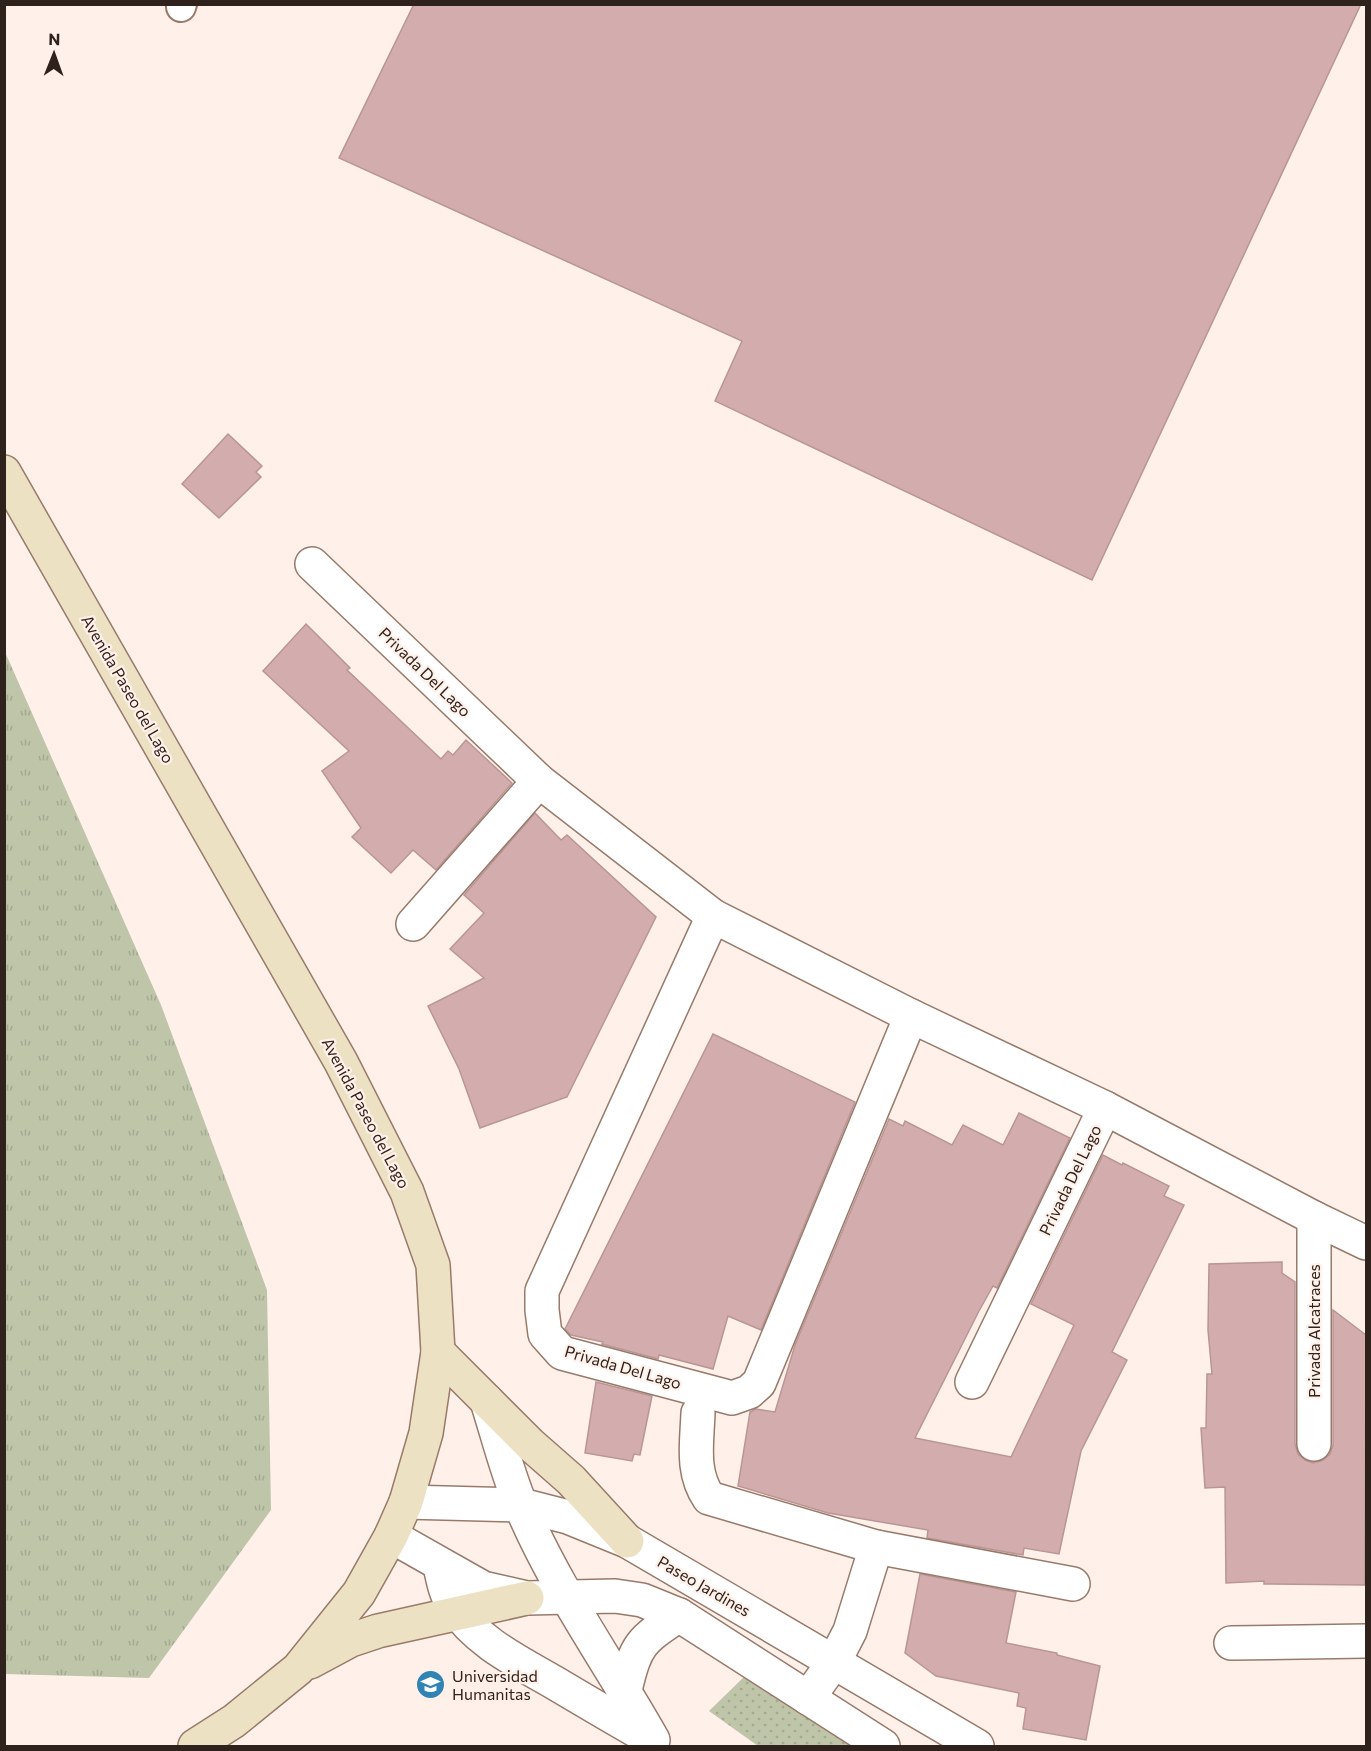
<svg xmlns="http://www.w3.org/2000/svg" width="1371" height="1751" font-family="Commissioner,sans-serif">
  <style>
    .grass { fill: url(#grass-tufts) }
    .park { fill: url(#park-dots) }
    .building { fill: #d3adae; stroke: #ba9596; stroke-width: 1.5 }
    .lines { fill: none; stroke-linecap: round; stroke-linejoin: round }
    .service-casing { stroke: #987a6a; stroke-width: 32 }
    .minor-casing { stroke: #987a6a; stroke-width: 36 }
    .tertiary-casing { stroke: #987a6a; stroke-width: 36 }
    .secondary-casing { stroke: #987a6a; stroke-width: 36 }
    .service { stroke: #fff; stroke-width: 28 }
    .minor { stroke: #fff; stroke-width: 33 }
    .tertiary { stroke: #fff; stroke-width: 33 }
    .secondary { stroke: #ede1c4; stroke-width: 33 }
    .labels { text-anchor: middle; stroke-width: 4.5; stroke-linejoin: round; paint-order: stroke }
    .street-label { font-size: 16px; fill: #2f221c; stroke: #fff1ea }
    .poi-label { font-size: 16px; fill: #2f221c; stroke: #fff1ea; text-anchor: start }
  </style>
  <defs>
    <pattern id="grass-tufts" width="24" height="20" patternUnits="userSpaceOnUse" patternTransform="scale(1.5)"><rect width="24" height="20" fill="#bec5a9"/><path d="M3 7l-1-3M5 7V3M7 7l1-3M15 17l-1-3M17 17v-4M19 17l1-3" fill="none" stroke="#a4a991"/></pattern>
    <pattern id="park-dots" width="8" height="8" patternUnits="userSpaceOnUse" patternTransform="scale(1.5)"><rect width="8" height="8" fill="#bec5a9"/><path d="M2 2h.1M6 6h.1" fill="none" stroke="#a4a991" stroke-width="1.8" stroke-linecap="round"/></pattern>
  </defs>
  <rect width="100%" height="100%" fill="#fff1ea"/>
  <path class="grass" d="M5,652L161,1005L267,1290L271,1510L149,1678L5,1674Z"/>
  <path class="park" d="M748,1673L860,1746H758L709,1711Z"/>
  <g class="building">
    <path d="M414,4H1361L1092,580L715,401L742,341L339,158Z"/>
    <path d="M228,434L262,466L256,472L261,477L219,518L182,484Z"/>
    <path d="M306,624L350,668L347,670L441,759L448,751L453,755L466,740L512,783L436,870L413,850L391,873L352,837L361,828L322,771L349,751L263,671Z"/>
    <path d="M535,813L561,840L567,835L656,917L567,1097L480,1128L459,1069L428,1006L484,978L450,949L484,913L464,895Z"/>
    <path d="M713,1034L855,1102L761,1330L728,1316L713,1369L659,1355L658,1359L602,1344L603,1342L571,1335L565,1329Z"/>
    <path d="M1019,1113L1070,1138L997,1288L993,1286L979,1311L915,1438L1011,1457L1074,1325L1031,1304L1103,1155L1122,1165L1123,1163L1169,1186L1164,1196L1184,1205L1112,1352L1127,1360L1081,1451L1059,1554L1024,1548L1023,1555L927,1538L928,1530L828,1513L738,1486L750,1412L756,1409L775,1412L795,1345L889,1119L903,1126L905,1121L952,1145L963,1125L1003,1145Z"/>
    <path d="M1282,1262V1273L1295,1282V1444L1298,1454L1305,1460L1313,1463L1323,1460L1330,1454L1333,1445V1310L1366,1335L1365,1585L1264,1584V1581L1226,1583L1225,1487L1205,1488L1201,1428H1206L1207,1374H1212L1208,1330L1209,1264Z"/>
    <path d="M596,1382L652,1396L640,1455L634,1454L632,1461L585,1453Z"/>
    <path d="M920,1574L1016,1592L1006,1643L1057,1653V1655L1100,1666L1086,1740L1023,1729L1026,1708L1017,1706L1019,1693L936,1676L905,1653Z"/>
  </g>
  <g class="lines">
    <defs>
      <path id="service" d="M181,7L182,4"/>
      <g id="minor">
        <path d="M312,564L539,781L713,916L911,1016L1105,1108L1314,1218L1366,1243"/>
        <path d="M713,916L542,1291V1310L545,1334L562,1353L732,1398L749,1392L759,1383L911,1016"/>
        <path d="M413,924L539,781"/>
        <path d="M972,1382L1105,1108"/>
        <path d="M698,1413C697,1443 691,1472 709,1498L876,1547L1073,1584"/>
        <path d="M1314,1444V1218"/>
        <path d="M1231,1643L1366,1641"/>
        <path d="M808,1698L834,1662L850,1631L876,1547"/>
      </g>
      <g id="tertiary">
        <path d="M487,1401C498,1436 507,1472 521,1506C556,1589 609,1662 653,1740"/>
        <path d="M406,1502L521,1505L568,1517L627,1541L977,1746"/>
        <path d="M391,1536L483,1588L527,1598L615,1596L642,1600L679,1615L883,1746"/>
        <path d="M440,1566C443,1579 445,1593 453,1605C476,1642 519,1662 555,1683C587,1702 619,1721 651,1739"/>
        <path d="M625,1690C636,1644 640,1641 679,1615"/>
      </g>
      <g id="secondary">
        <path d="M4,472L341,1062L407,1192L433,1265L438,1352L426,1433L406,1502L391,1536L359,1593L298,1669L234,1721L195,1746"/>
        <path d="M438,1352L530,1444L571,1480L627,1541"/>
        <path d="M310,1662L351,1640L378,1631L527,1598"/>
      </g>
    </defs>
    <use href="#service" class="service-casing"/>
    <use href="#minor" class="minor-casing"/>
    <use href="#tertiary" class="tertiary-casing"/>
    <use href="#secondary" class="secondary-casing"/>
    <use href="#service" class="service"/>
    <use href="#minor" class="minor"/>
    <use href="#tertiary" class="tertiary"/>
    <use href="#secondary" class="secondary"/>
  </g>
  <defs>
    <symbol id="university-disc" viewBox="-11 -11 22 22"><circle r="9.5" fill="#3083b3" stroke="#fff1ea"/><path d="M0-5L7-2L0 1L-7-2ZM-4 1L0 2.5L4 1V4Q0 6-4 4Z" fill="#fff"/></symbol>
  </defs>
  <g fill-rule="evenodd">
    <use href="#university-disc" x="414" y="1668" width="33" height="33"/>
  </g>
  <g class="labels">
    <g class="street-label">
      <text transform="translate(425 672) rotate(44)" y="6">Privada Del Lago</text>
      <text transform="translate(128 689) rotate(60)" y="6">Avenida Paseo del Lago</text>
      <text transform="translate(366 1113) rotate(62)" y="6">Avenida Paseo del Lago</text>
      <text transform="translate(1070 1180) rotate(-64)" y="6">Privada Del Lago</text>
      <text transform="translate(1314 1331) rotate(-90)" y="6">Privada Alcatraces</text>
      <text transform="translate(623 1367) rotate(16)" y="6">Privada Del Lago</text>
      <text transform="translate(704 1586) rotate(30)" y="6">Paseo Jardines</text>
    </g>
    <g class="poi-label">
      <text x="452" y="1682">Universidad<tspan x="452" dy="18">Humanitas</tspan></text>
    </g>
  </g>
  <rect width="1371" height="1751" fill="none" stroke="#2f221c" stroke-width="12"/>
  <g transform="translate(54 54) rotate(1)" stroke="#fff1ea" stroke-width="4.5" paint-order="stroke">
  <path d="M0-4.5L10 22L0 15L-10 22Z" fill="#2f221c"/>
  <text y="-9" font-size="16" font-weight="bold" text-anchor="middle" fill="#2f221c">N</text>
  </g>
</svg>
